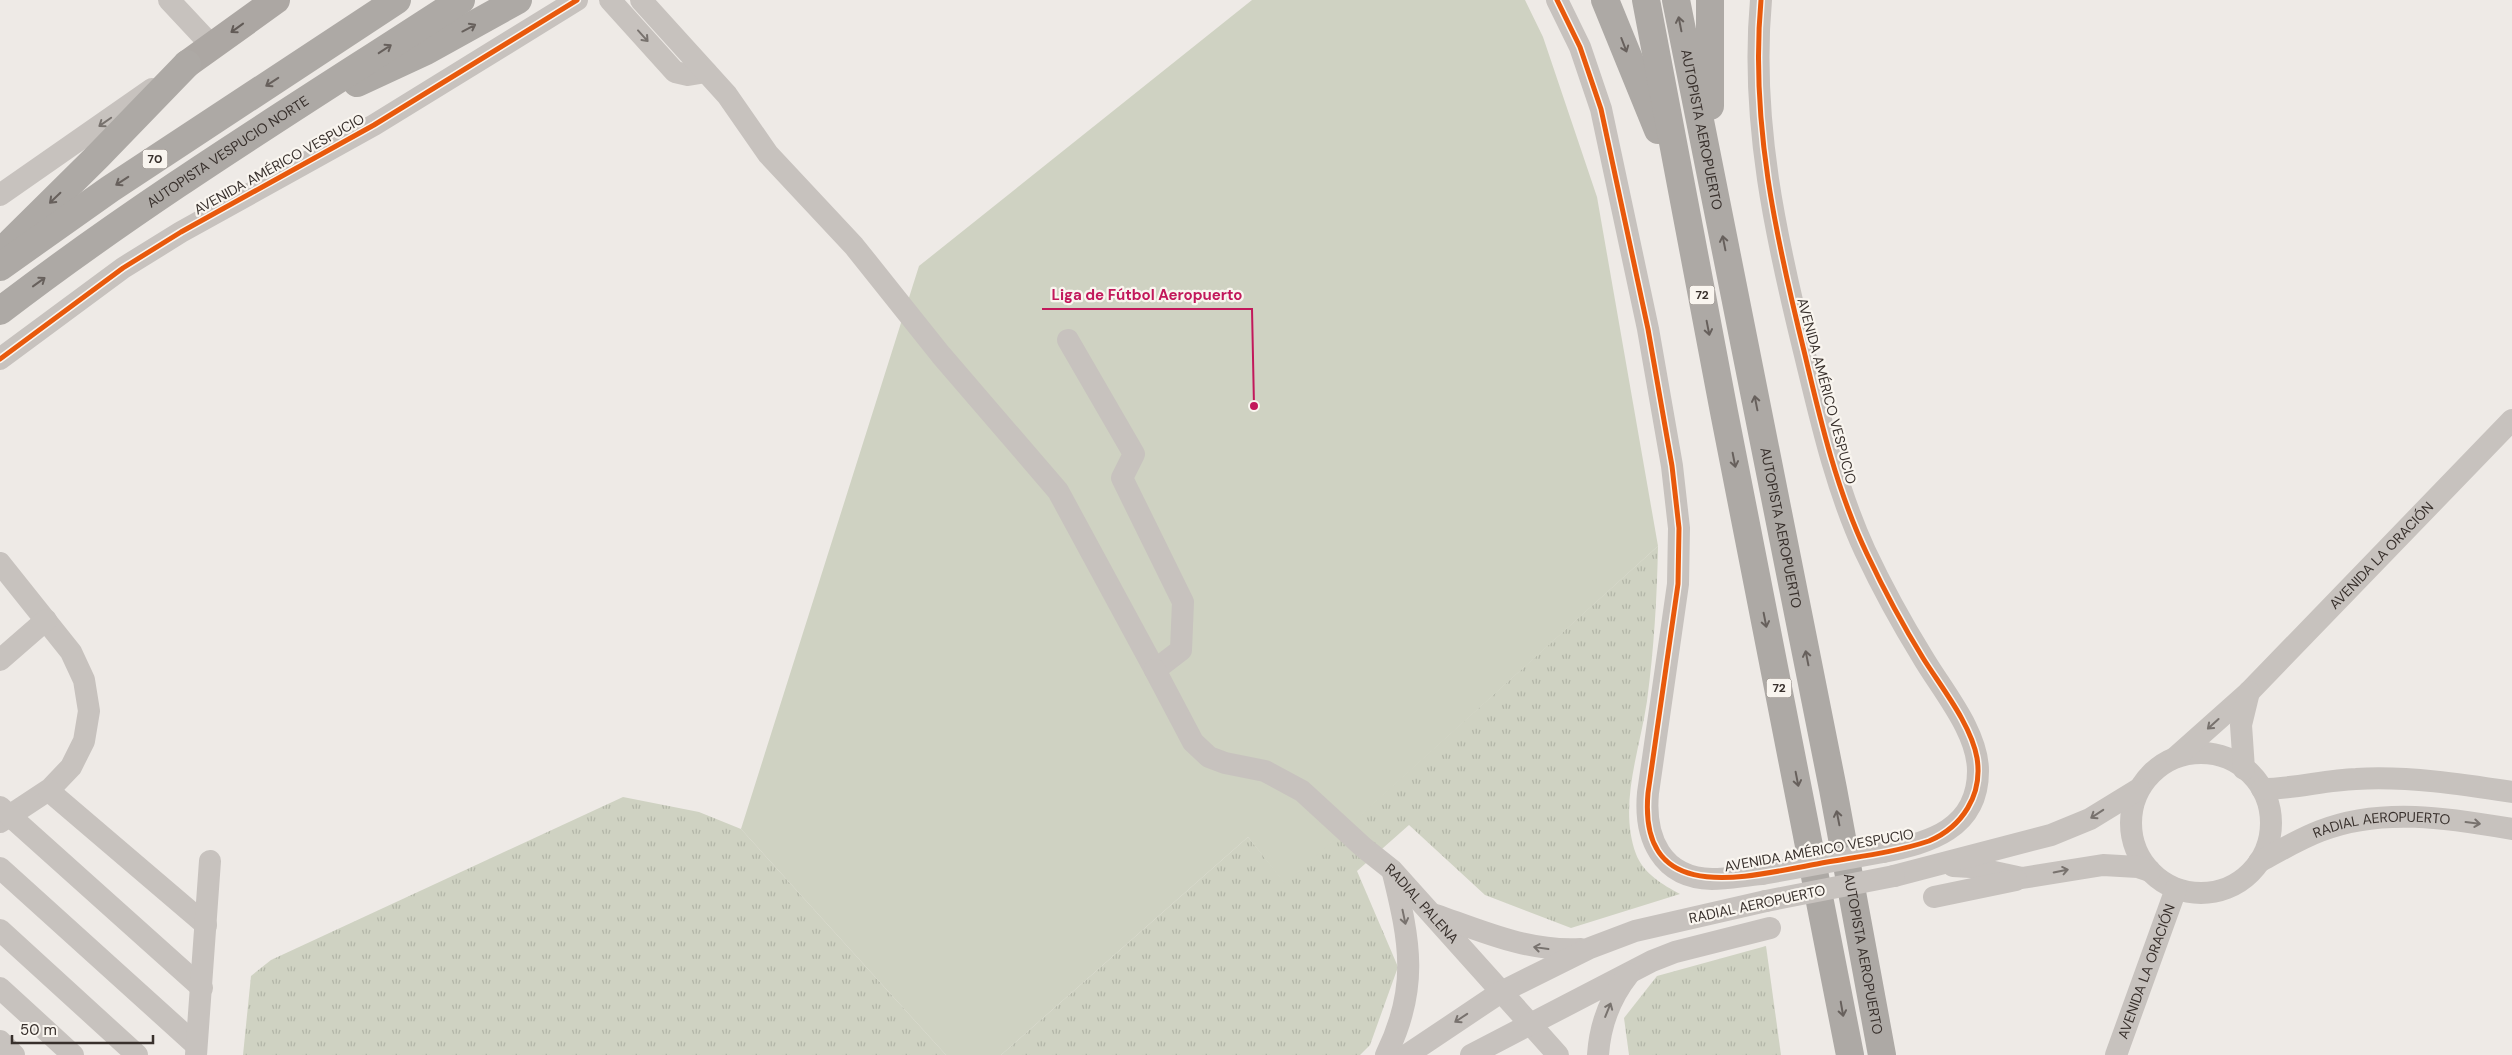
<svg xmlns="http://www.w3.org/2000/svg" width="2512" height="1055" font-family="'DM Sans',sans-serif">
  <style>
    .grass { fill: url(#grass-tufts) }
    .park { fill: #cfd2c2 }
    .lines { fill: none; stroke-linecap: round; stroke-linejoin: round }
    .minor { stroke: #c7c2be; stroke-width: 22 }
    .major { stroke: #aca7a3; stroke-width: 28 }
    .highway { stroke: #ada9a5; stroke-width: 28 }
    .minor-bridge { stroke: #c7c2be; stroke-width: 22 }
    .cycleway-casing { stroke: #f9f5ef; stroke-width: 8 }
    .cycleway { stroke: #e8590c; stroke-width: 5 }
    .oneway { stroke: #67605c }
    .oneway2 { stroke: #615a56 }
    .oneway3 { stroke: #78726e }
    .labels { text-anchor: middle; stroke-width: 4.5; stroke-linejoin: round; paint-order: stroke }
    .shield { fill: #f9f5ef; stroke: #726b66; stroke-width: 1 }
    .shield-label { font-size: 12px; font-weight: bold; fill: #38302c }
    .street-label { font-size: 14px; fill: #38302c; stroke: #f9f5ef }
    .leader { fill: none; stroke: #c2185b; stroke-width: 2 }
    .callout-dot { fill: #c2185b; stroke: #f9f5ef; stroke-width: 2 }
    .callout-label { font-size: 15px; text-anchor: middle; font-weight: bold; fill: #c2185b; stroke: #f9f5ef; stroke-width: 4.5; stroke-linejoin: round; paint-order: stroke }
  </style>
  <defs>
    <pattern id="grass-tufts" width="24" height="20" patternUnits="userSpaceOnUse" patternTransform="scale(1.25)"><rect width="24" height="20" fill="#cfd2c2"/><path d="M3 7l-1-3M5 7V3M7 7l1-3M15 17l-1-3M17 17v-4M19 17l1-3" fill="none" stroke="#b2b5a7"/></pattern>
  </defs>
  <rect width="100%" height="100%" fill="#eeeae6"/>
  <g class="grass">
    <path d="M1658,546C1657,598 1654,649 1647,701C1640,750 1618,805 1636,854C1643,873 1663,885 1680,894L1571,928L1485,895L1409,825L1357,871L1398,967L1370,1045L1360,1055H1001L1248,837L1285,883Z"/>
    <path d="M623,797L699,812L741,829L946,1055H243L251,976L271,960Z"/>
    <path d="M1766,946L1781,1055H1629L1624,1018L1657,976Z"/>
  </g>
  <path class="park" d="M1252,0H1525L1543,37L1597,197L1658,546L1285,884L1248,837L1001,1055H946L741,829L919,266Z"/>
  <g class="lines">
    <g class="minor">
      <path d="M169,0L212,46"/>
      <path d="M610,0L675,72L688,75L706,72"/>
      <path d="M641,0L727,95L768,154L854,246L941,355L1058,491L1155,670L1181,650L1183,602L1122,478L1134,454L1068,340"/>
      <path d="M1557,0L1580,47L1601,109L1648,329L1672,466L1679,528L1678,584L1648,793C1644,837 1661,878 1712,879C1729,879 1746,875 1762,874"/>
      <path d="M1761,0C1750,121 1776,238 1805,355C1821,421 1836,488 1865,551C1882,587 1901,622 1922,656C1941,689 1978,731 1978,771C1978,829 1929,843 1883,852"/>
      <path d="M0,195L152,89"/>
      <path d="M0,359L123,268L181,232L374,125L577,0"/>
      <path d="M0,563L71,652L84,680L89,711L84,741L71,767L50,789L0,822"/>
      <path d="M0,660L46,620"/>
      <path id="s1" d="M1155,670L1193,742L1209,757L1225,763L1265,771L1302,791L1363,847L1392,870L1558,1055"/>
      <circle cx="2201" cy="823" r="70"/>
      <path id="s2" d="M2176,757L2249,692L2512,420"/>
      <path d="M2244,769L2241,725L2249,692"/>
      <path d="M2262,789C2294,789 2325,780 2356,779C2408,776 2461,784 2512,792"/>
      <path d="M49,791L206,925"/>
      <path d="M0,807L202,988"/>
      <path id="s3" d="M2259,862C2279,851 2299,839 2320,831C2381,807 2449,818 2512,829"/>
      <path d="M1953,866L1971,867L2022,878L2103,865L2138,867L2150,871"/>
      <path d="M0,868L196,1045"/>
      <path d="M1894,876L2051,835L2090,819L2139,789"/>
      <path d="M1934,897L2016,880"/>
      <path d="M1436,915C1484,932 1529,952 1581,949"/>
      <path d="M0,930L137,1055"/>
      <path d="M0,988L73,1055"/>
      <path d="M0,1041L14,1055"/>
      <path d="M196,1055L210,861"/>
      <path d="M1386,1055C1419,988 1410,942 1393,873"/>
      <path d="M1407,1055L1501,992L1590,948L1635,931L1766,901"/>
      <path d="M1471,1055L1652,961L1675,952L1770,928"/>
      <path d="M1598,1055C1600,1024 1610,998 1629,974"/>
      <path id="s4" d="M2116,1055L2176,889"/>
    </g>
    <path class="major" d="M187,64L276,0"/>
    <g class="highway">
      <path d="M1605,0L1658,130"/>
      <path d="M1646,0L1724,412L1850,1055"/>
      <path id="s5" d="M1676,0L1833,789L1882,1055"/>
      <path d="M357,83L426,51L518,0"/>
      <path d="M1710,106V0"/>
      <path d="M11,242L98,156L187,64"/>
      <path d="M0,267L110,189L397,0"/>
      <path id="s6" d="M0,311C147,198 306,101 461,0"/>
    </g>
    <g class="minor-bridge">
      <path d="M1762,874L1883,852"/>
      <path d="M1766,901L1894,876"/>
    </g>
    <defs>
      <g id="cycleway">
        <path d="M1557,0L1580,47L1601,109L1648,329L1672,466L1679,528L1678,584L1648,793C1638,907 1745,877 1817,864C1854,857 1893,853 1929,841C1962,827 1983,795 1977,758C1971,724 1941,687 1923,658C1902,624 1884,590 1867,554C1837,491 1821,423 1805,355C1776,238 1750,121 1761,0"/>
        <path d="M0,359L123,268L181,232L374,125L577,0"/>
      </g>
    </defs>
    <use href="#cycleway" class="cycleway-casing"/>
    <use href="#cycleway" class="cycleway"/>
  </g>
  <defs><path id="oneway-shaft" d="M-6 0H5M1.5-3L5.5 0L1.5 3" fill="none" stroke-width="1.6" stroke-linecap="round" stroke-linejoin="round" transform="scale(1.25)"/></defs>
  <g class="oneway">
    <use href="#oneway-shaft" transform="translate(1680 24) rotate(-101)"/>
    <use href="#oneway-shaft" transform="translate(469 28) rotate(-28)"/>
    <use href="#oneway-shaft" transform="translate(1624 45) rotate(69)"/>
    <use href="#oneway-shaft" transform="translate(385 49) rotate(-33)"/>
    <use href="#oneway-shaft" transform="translate(272 82) rotate(147)"/>
    <use href="#oneway-shaft" transform="translate(122 181) rotate(147)"/>
    <use href="#oneway-shaft" transform="translate(55 198) rotate(136)"/>
    <use href="#oneway-shaft" transform="translate(1724 243) rotate(-101)"/>
    <use href="#oneway-shaft" transform="translate(39 282) rotate(-36)"/>
    <use href="#oneway-shaft" transform="translate(1708 328) rotate(79)"/>
    <use href="#oneway-shaft" transform="translate(1756 403) rotate(-101)"/>
    <use href="#oneway-shaft" transform="translate(1734 460) rotate(79)"/>
    <use href="#oneway-shaft" transform="translate(1765 620) rotate(79)"/>
    <use href="#oneway-shaft" transform="translate(1807 658) rotate(-101)"/>
    <use href="#oneway-shaft" transform="translate(1797 779) rotate(79)"/>
    <use href="#oneway-shaft" transform="translate(1838 818) rotate(-101)"/>
    <use href="#oneway-shaft" transform="translate(1842 1009) rotate(80)"/>
  </g>
  <use class="oneway2" href="#oneway-shaft" transform="translate(237 28) rotate(144)"/>
  <g class="oneway3">
    <use href="#oneway-shaft" transform="translate(643 36) rotate(48)"/>
    <use href="#oneway-shaft" transform="translate(105 122) rotate(145)"/>
    <use href="#oneway-shaft" transform="translate(2213 724) rotate(138)"/>
    <use href="#oneway-shaft" transform="translate(2097 814) rotate(147)"/>
    <use href="#oneway-shaft" transform="translate(2473 823) rotate(7)"/>
    <use href="#oneway-shaft" transform="translate(2061 871) rotate(-11)"/>
    <use href="#oneway-shaft" transform="translate(1404 917) rotate(78)"/>
    <use href="#oneway-shaft" transform="translate(1541 948) rotate(-172)"/>
    <use href="#oneway-shaft" transform="translate(1608 1010) rotate(-68)"/>
    <use href="#oneway-shaft" transform="translate(1461 1018) rotate(146)"/>
  </g>
  <g class="labels">
    <g class="shield">
      <rect x="142.5" y="149.5" width="25" height="19" rx="4"/>
      <rect x="1689.5" y="285.5" width="25" height="19" rx="4"/>
      <rect x="1766.5" y="678.5" width="25" height="19" rx="4"/>
    </g>
    <g class="shield-label">
      <text x="155" y="163">70</text>
      <text x="1702" y="299">72</text>
      <text x="1779" y="692">72</text>
    </g>
    <g class="street-label">
      <text dy="5" stroke="none"><textPath href="#s5" startOffset="132">AUTOPISTA AEROPUERTO</textPath></text>
      <text dy="5" stroke="none"><textPath href="#s6" startOffset="278">AUTOPISTA VESPUCIO NORTE</textPath></text>
      <text transform="translate(279 164) rotate(-29)" y="5">AVENIDA AMÉRICO VESPUCIO</text>
      <text transform="translate(1827 391) rotate(75)" y="5">AVENIDA AMÉRICO VESPUCIO</text>
      <text dy="5" stroke="none"><textPath href="#s5" startOffset="538">AUTOPISTA AEROPUERTO</textPath></text>
      <text dy="5" stroke="none"><textPath href="#s2" startOffset="288">AVENIDA LA ORACIÓN</textPath></text>
      <text dy="5" stroke="none"><textPath href="#s3" startOffset="131">RADIAL AEROPUERTO</textPath></text>
      <text transform="translate(1819 850) rotate(-10)" y="5">AVENIDA AMÉRICO VESPUCIO</text>
      <text transform="translate(1757 904) rotate(-12)" y="5">RADIAL AEROPUERTO</text>
      <text dy="5" stroke="none"><textPath href="#s1" startOffset="368">RADIAL PALENA</textPath></text>
      <text dy="5" stroke="none"><textPath href="#s5" startOffset="972">AUTOPISTA AEROPUERTO</textPath></text>
      <text dy="5" stroke="none"><textPath href="#s4" startOffset="89">AVENIDA LA ORACIÓN</textPath></text>
    </g>
  </g>
  <path class="leader" d="M1254 406L1252 309H1042"/>
  <circle class="callout-dot" cx="1254" cy="406" r="5"/>
  <g class="callout-label">
    <text x="1147" y="300">Liga de Fútbol Aeropuerto</text>
  </g>
  <path d="M12 1035v8h141v-8" fill="none" stroke="#38302c" stroke-width="2.5"/>
  <text x="20" y="1035" font-size="15" fill="#38302c" stroke="#f9f5ef" stroke-width="4" paint-order="stroke">50 m</text>
</svg>
